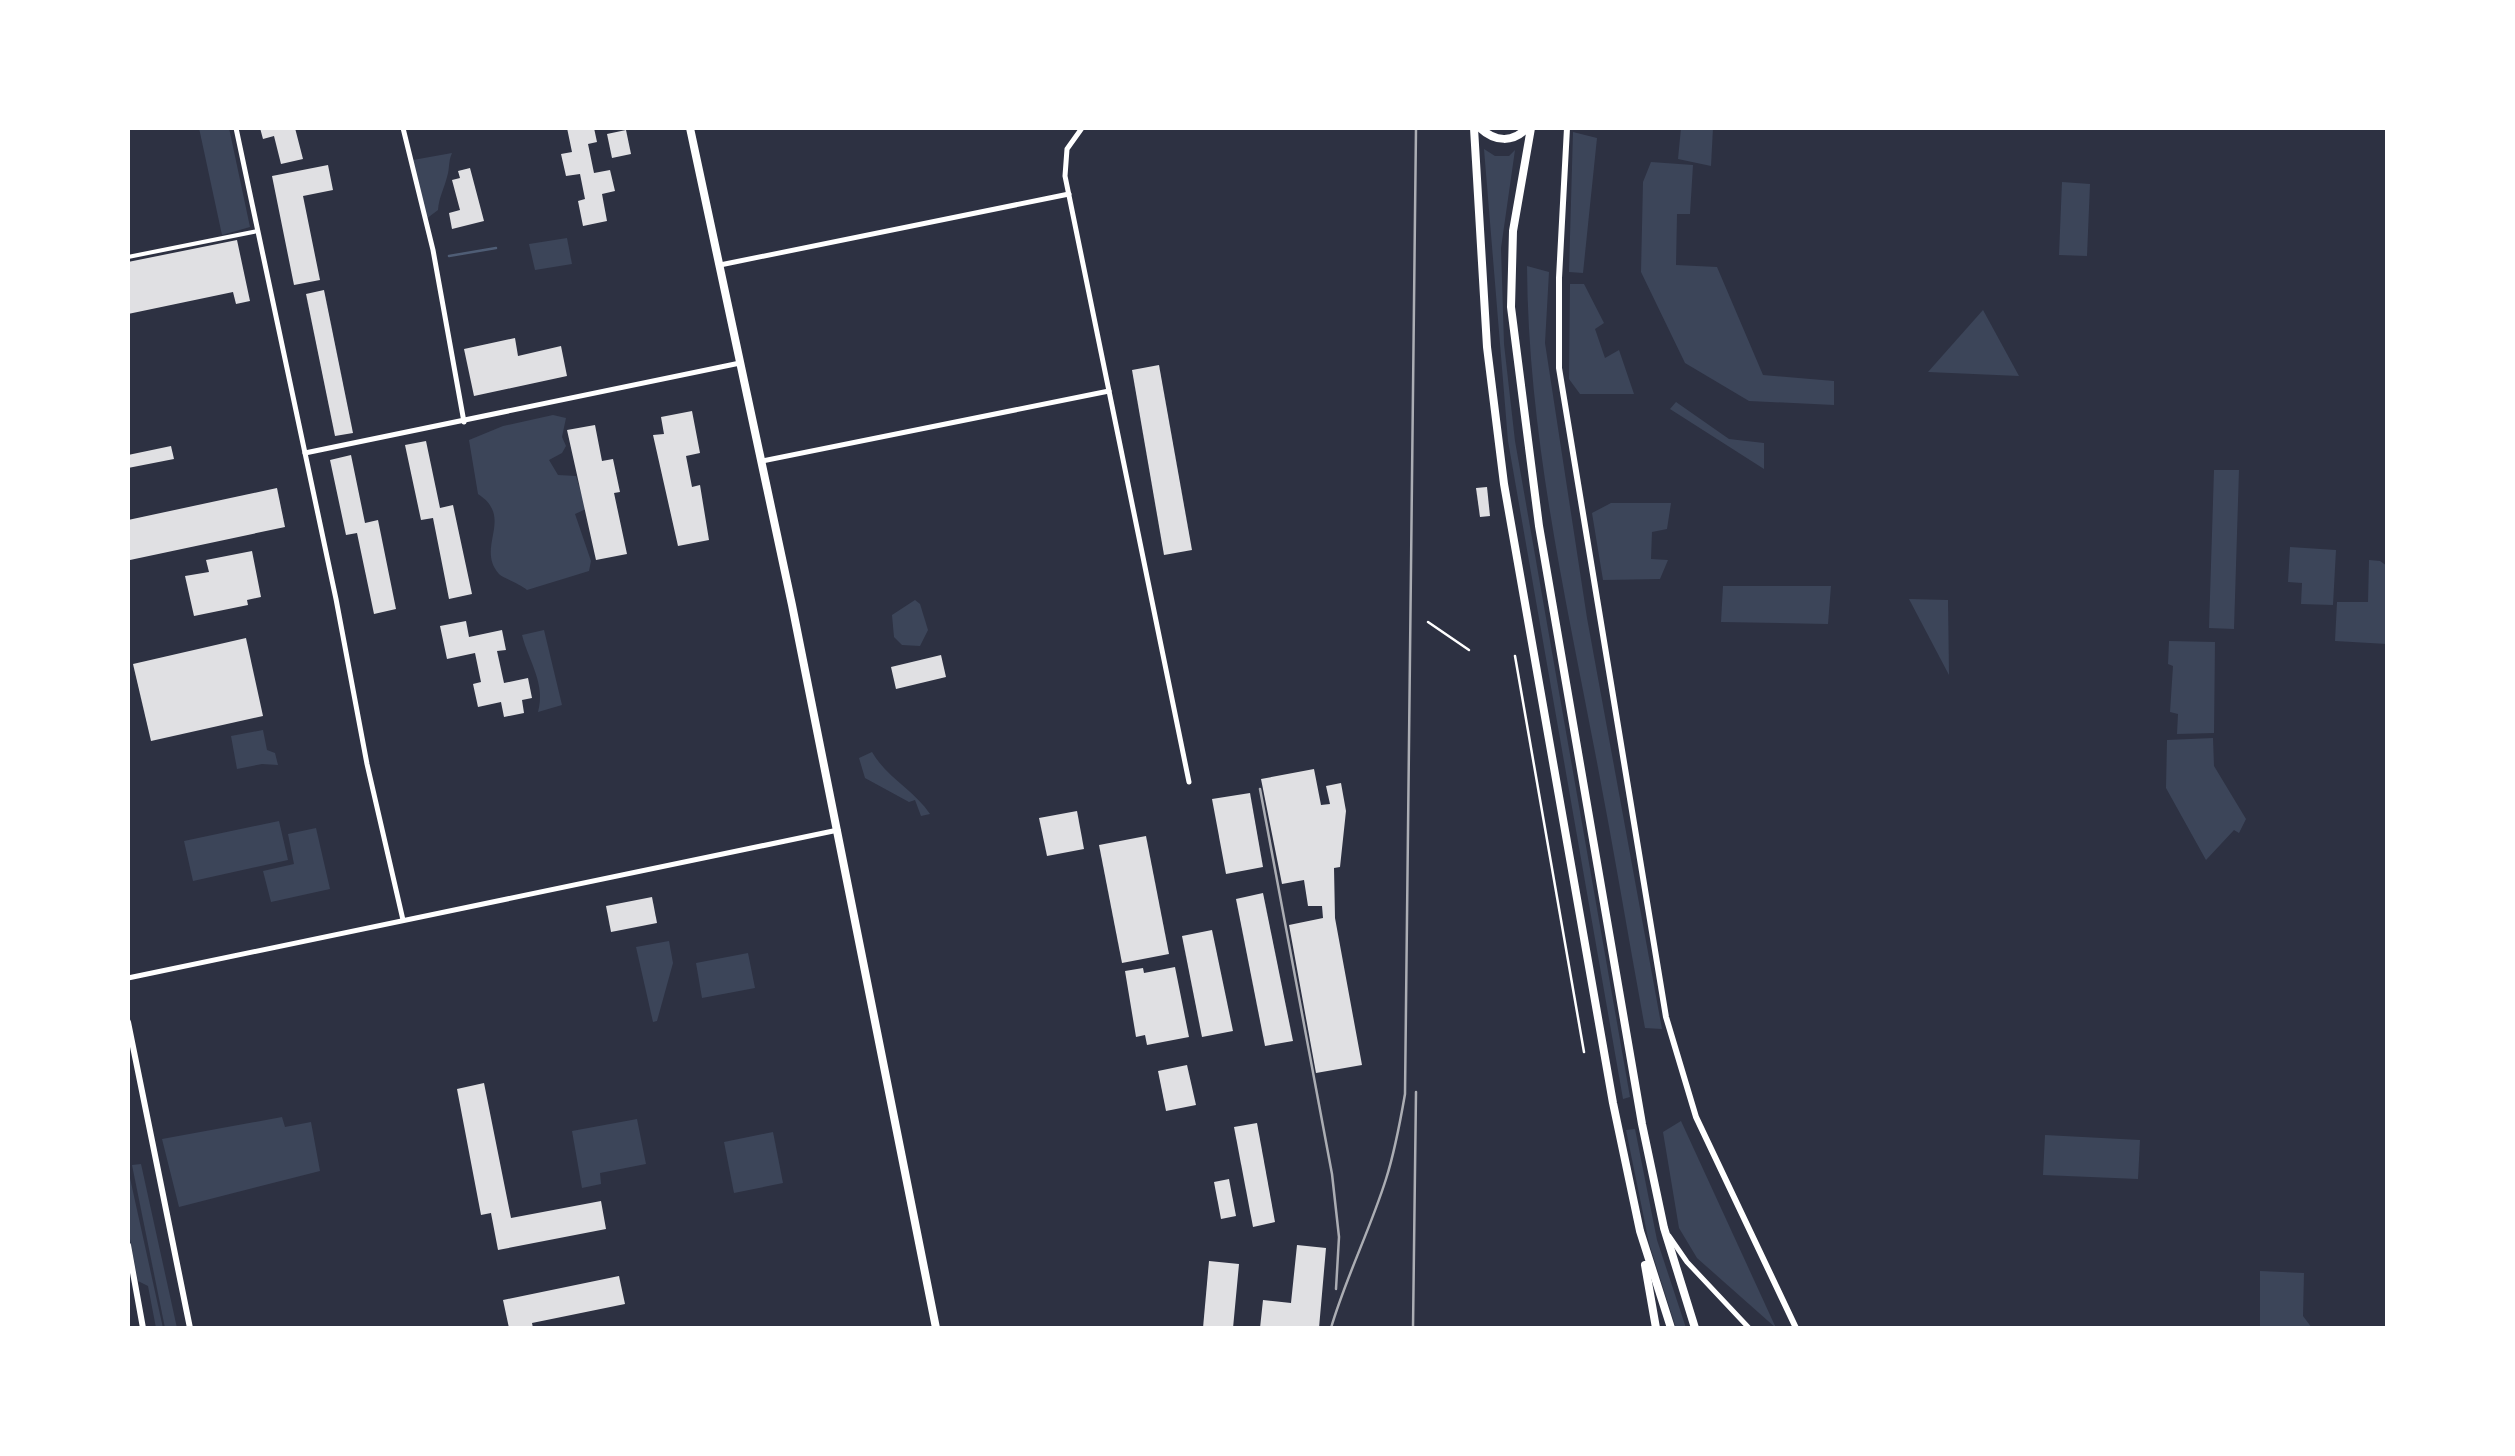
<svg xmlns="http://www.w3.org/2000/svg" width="2515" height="1456" font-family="'Open Sans',sans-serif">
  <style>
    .green { fill: #3c4559 }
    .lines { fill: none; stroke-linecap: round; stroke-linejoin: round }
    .stream { stroke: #4f5d75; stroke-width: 2.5 }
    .building { fill: #e0e0e3 }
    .path { stroke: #fff; stroke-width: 2.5 }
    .pedestrian { stroke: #fff; stroke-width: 4 }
    .minor { stroke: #fff; stroke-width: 5 }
    .tertiary { stroke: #fff; stroke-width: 6 }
    .secondary { stroke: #fff; stroke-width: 8 }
    .primary { stroke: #fff; stroke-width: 8 }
    .rail { stroke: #abadb3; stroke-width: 2.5 }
  </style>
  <rect width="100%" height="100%" fill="#2d3142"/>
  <g class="green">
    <path d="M199,128H229L250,227L222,235Z"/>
    <path d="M1681,128H1713L1711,166L1678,159Z"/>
    <path d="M1573,132L1597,138L1583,273L1569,272Z"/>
    <path d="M1484,149L1495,156H1509L1515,150L1501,248L1504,344L1515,441L1630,1097L1623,1099L1508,441Z"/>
    <path d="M452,153C448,162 450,168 447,177C444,189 439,197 438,210L426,219L413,160Z"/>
    <path d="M1651,162L1693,165L1690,214H1677L1676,265L1717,267L1763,375L1834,381V405L1749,401L1685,363L1641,272L1643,182Z"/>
    <path d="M2062,182L2090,184L2087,256L2059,255Z"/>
    <path d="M567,238L572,264L535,270L529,244Z"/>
    <path d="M1527,266L1549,272L1545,343L1587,618L1662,1029L1645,1028C1628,936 1613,844 1595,752C1564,590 1528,431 1527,266Z"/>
    <path d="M1570,284H1584L1604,323L1595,329L1605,358L1619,350L1634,394H1580L1569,379Z"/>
    <path d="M1983,310L2019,376L1928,372Z"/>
    <path d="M1676,402L1729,439L1764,443V469L1670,409Z"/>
    <path d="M553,415L566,418L562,437L566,446L562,453L549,460L558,475L576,476L586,509L575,514L591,561L589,571L527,590C520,584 503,578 499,574C475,547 515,518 478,494L469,440L503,426Z"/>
    <path d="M2214,470H2239L2234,629L2209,628Z"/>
    <path d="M1611,503H1671L1667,529L1652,532L1651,559L1668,560L1660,579L1603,580L1592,513Z"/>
    <path d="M2290,547L2336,550L2333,605L2301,604L2302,583L2288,582Z"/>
    <path d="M2369,560L2380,561L2387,566V644L2335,641L2337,602H2368Z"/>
    <path d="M1723,586H1831L1828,624L1721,622Z"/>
    <path d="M1909,599L1948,600L1949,675Z"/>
    <path d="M915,600L920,604L928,630L920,646L902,645L894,637L892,615Z"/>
    <path d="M544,630L562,705L538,712C546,684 529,662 522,635Z"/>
    <path d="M2169,641L2215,642L2214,733L2177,734L2178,714L2170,712L2173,666L2168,664Z"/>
    <path d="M263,730L267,750L275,753L278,765L262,764L237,769L231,736Z"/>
    <path d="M2213,738L2214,766L2246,819L2239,833L2234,830L2206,860L2166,788L2167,740Z"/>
    <path d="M872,752C887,778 914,790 930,814L921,816L915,800L909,802L865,778L859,758Z"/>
    <path d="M279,821L288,860L193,881L184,841Z"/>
    <path d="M316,828L330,889L271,902L263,871L294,864L288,834Z"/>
    <path d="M669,941L673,963L657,1021L653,1022L636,947Z"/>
    <path d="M748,953L755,988L702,998L696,963Z"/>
    <path d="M282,1117L285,1127L311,1122L320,1171L179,1207L162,1139Z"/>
    <path d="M637,1119L646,1164L600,1173L601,1184L582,1188L572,1131Z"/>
    <path d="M1681,1121L1776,1328L1697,1258L1679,1228L1663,1132Z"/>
    <path d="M1635,1129L1657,1240L1686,1328H1676L1649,1243L1626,1130Z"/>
    <path d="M773,1132L783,1183L734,1193L724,1142Z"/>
    <path d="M2045,1135L2140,1140L2138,1179L2043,1175Z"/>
    <path d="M141,1164L177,1328H165L132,1165Z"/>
    <path d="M128,1170V1169L163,1328H156L148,1286L138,1281L128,1229Z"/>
    <path d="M2260,1271L2304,1273L2303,1316L2312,1328H2260Z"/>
  </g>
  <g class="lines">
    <path class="stream" d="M449,256L496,248"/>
  </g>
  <g class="building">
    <path d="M260,128H295L303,159L281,164L274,136L263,139Z"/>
    <path d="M567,128H594L597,142L588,144L594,173L610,170L615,191L602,194L607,221L583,226L578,201L585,199L580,174L566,176L561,154L572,152Z"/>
    <path d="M626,130L631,154L612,158L607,134Z"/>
    <path d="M328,165L333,190L303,196L320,280L294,285L272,176Z"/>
    <path d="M470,168L484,221L452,229L449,213L460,210L452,180L460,178L458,171Z"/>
    <path d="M237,240L250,301L236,304L233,292L128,314V262Z"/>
    <path d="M324,290L353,433L335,436L306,294Z"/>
    <path d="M515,338L518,356L561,346L567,376L474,396L464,349Z"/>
    <path d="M1159,365L1192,550L1164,555L1132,370Z"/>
    <path d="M692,411L700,453L686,456L692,487L700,485L709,540L678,546L653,435L664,434L661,417Z"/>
    <path d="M595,425L602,461L613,459L620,492L614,493L627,554L596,560L567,430Z"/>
    <path d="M426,441L440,508L453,505L472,594L449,599L433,518L421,520L405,445Z"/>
    <path d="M171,446L174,459L128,468V455Z"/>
    <path d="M351,455L365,523L378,520L396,609L374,614L357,533L346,535L330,460Z"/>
    <path d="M1487,487L1490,516L1480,517L1476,488Z"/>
    <path d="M277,488L285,527L130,560L128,520Z"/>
    <path d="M252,551L261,597L247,600L248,605L194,616L185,576L209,572L206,560Z"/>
    <path d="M466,621L469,637L502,630L506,650L497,651L504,683L528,678L532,698L522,700L524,713L504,717L501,702L478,707L473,684L481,682L475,653L447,659L440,626Z"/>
    <path d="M246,638L263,716L151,741L133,664Z"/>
    <path d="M941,655L946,677L896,689L891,667Z"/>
    <path d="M1314,769L1321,805L1330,804L1326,786L1341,783L1346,811L1340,867L1334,868L1335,918L1362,1065L1316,1073L1289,925L1323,918L1322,906H1308L1304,880L1282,884L1261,779Z"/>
    <path d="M1250,793L1263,867L1226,874L1212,799Z"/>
    <path d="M1077,811L1084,849L1047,856L1039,818Z"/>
    <path d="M1146,836L1169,954L1122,963L1099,845Z"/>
    <path d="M1263,893L1293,1041L1265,1046L1236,899Z"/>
    <path d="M652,897L657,923L611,932L606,906Z"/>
    <path d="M1212,930L1233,1031L1202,1037L1182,936Z"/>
    <path d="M1175,967L1189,1037L1147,1045L1145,1035L1136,1037L1125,971L1143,968L1144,973Z"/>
    <path d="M1187,1065L1196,1105L1166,1111L1158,1071Z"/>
    <path d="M484,1083L511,1218L601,1201L606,1229L498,1250L491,1213L481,1215L457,1089Z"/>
    <path d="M1257,1123L1275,1222L1253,1227L1234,1127Z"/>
    <path d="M1229,1179L1236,1216L1221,1219L1214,1182Z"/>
    <path d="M1297,1245L1326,1248L1319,1328H1260L1263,1300L1291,1303Z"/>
    <path d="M1209,1261L1239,1264L1233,1328H1203Z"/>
    <path d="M619,1276L625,1304L532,1323L533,1328H509L503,1300Z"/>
  </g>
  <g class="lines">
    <g class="path">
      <path d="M1428,622L1469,650"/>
      <path d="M1515,656L1584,1052"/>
    </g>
    <path class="pedestrian" d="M128,257L258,231"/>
    <g class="minor">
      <path d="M236,128L336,599L367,764L403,920"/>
      <path d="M403,128L433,250L464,422"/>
      <path d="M1082,128L1067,149L1065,176L1189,782"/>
      <path d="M720,265L1069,194"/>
      <path d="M305,453L740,363"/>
      <path d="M762,461L1109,391"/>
      <path d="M128,978L838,830"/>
      <path d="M1669,1236L1687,1262L1749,1328"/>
    </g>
    <g class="tertiary">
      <path d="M1567,128L1559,278V368L1666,1017L1696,1117L1796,1328"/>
      <path d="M128,1022L190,1328"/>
      <path d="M128,1245L143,1328"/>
    </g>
    <path class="secondary" d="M690,128L792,605L936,1328"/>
    <g class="primary">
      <path d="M1474,128L1487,347L1504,484L1613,1103L1640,1231L1671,1328"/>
      <path d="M1480,128C1495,142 1513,143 1527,128"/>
      <path d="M1531,128L1513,231L1511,307L1539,526L1642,1124L1664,1228L1695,1328"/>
      <path d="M1645,1265L1656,1328"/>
    </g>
    <g class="rail">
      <path d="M1260,789L1332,1174L1339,1237L1336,1289"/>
      <path d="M1331,1328C1346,1277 1370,1230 1386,1179C1395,1151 1400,1123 1405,1094L1416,128"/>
      <path d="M1413,1328L1416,1092"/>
    </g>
  </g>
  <rect width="2515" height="1456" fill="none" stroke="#ffffff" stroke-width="260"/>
</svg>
